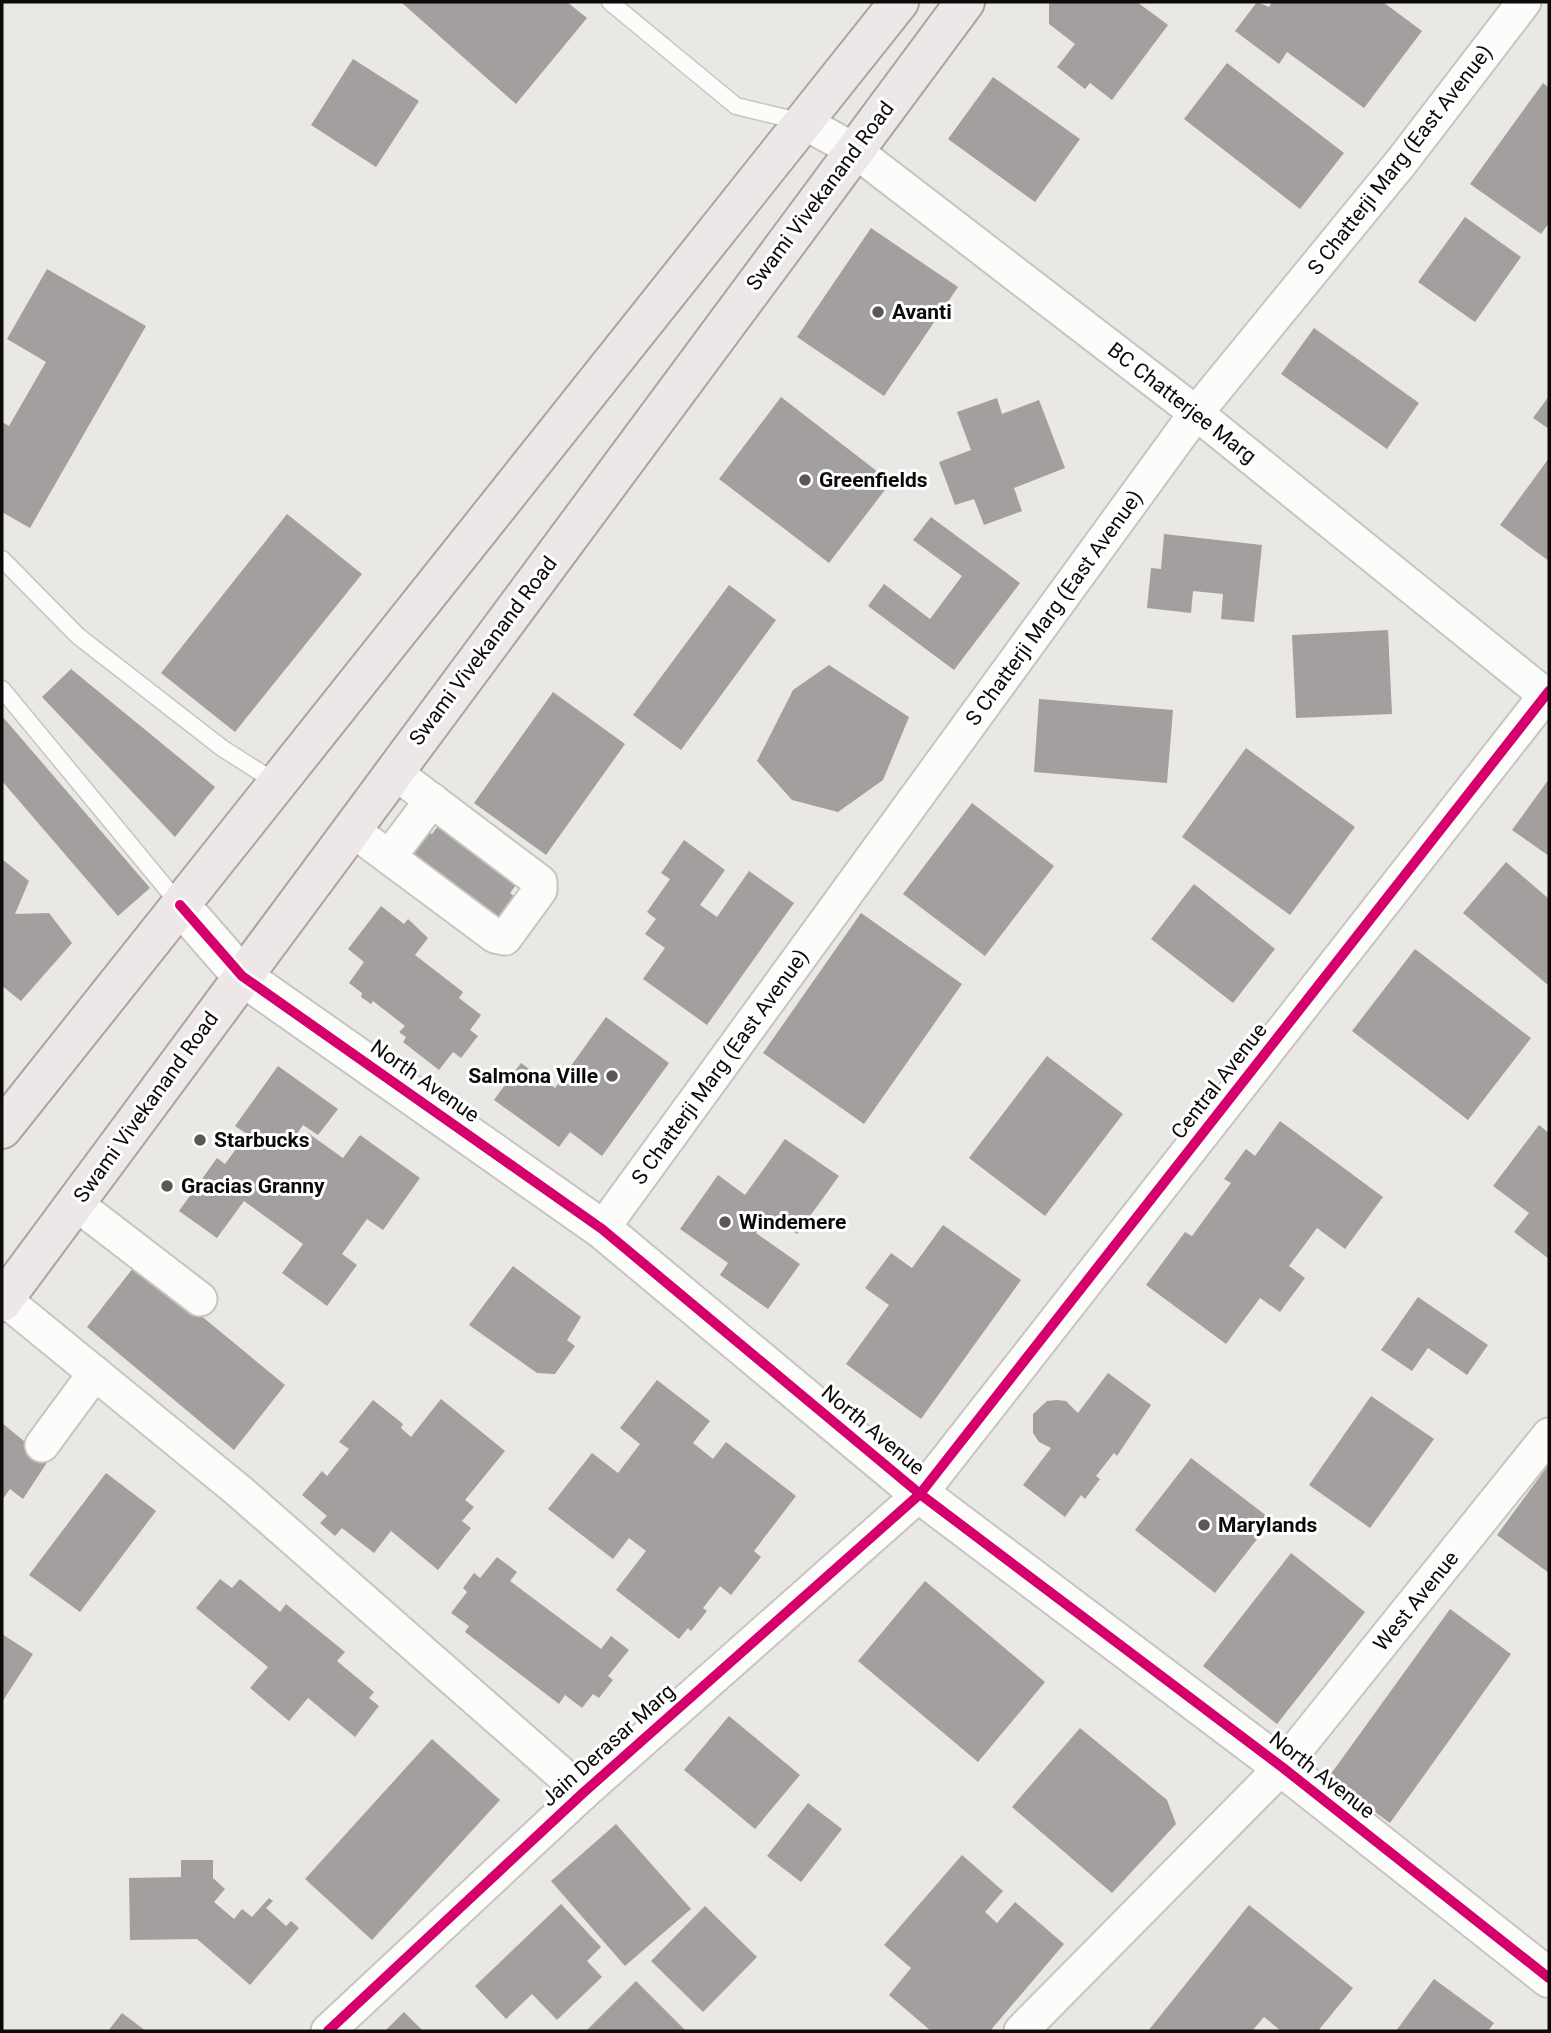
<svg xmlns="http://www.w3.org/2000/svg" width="1551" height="2033" font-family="Roboto,sans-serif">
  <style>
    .building { fill: #a29f9e }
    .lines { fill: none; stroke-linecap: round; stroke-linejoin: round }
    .service-casing { stroke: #c7c5c1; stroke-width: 19 }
    .minor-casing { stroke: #c7c5c1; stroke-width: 37 }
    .tertiary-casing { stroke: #c7c5c1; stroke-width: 42 }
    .primary-casing { stroke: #ada2a2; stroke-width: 42 }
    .service { stroke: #fcfcfb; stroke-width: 16 }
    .minor { stroke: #fcfcfb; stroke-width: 33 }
    .tertiary { stroke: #fcfcfb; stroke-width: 38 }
    .primary { stroke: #ede7e8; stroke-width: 38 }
    .cycleway-casing { stroke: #fff; stroke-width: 15 }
    .cycleway { stroke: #d6006c; stroke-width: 10 }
    .poi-dot { fill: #5a5856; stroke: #fff; stroke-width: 2.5 }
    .labels { text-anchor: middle; stroke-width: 6; stroke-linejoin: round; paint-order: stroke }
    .street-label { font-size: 21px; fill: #0d0b09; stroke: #fff }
    .poi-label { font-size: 21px; font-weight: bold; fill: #0d0b09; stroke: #fff; text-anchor: start }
  </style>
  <rect width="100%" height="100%" fill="#eae8e4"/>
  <g class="building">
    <path d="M401,2H567L587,18L516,104Z"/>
    <path d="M1049,2H1137L1168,25L1112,100L1090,83L1085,89L1057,67L1075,44L1049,24Z"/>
    <path d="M1257,2L1269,7L1272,2H1383L1422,31L1364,108L1287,52L1279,64L1235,31Z"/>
    <path d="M353,59L419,101L376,167L311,125Z"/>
    <path d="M1227,63L1344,153L1300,209L1184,119Z"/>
    <path d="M993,77L1080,139L1035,202L948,139Z"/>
    <path d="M1543,83L1549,88V223L1541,234L1470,184Z"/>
    <path d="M1465,217L1521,257L1475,322L1418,282Z"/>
    <path d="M871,228L958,287L884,396L797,337Z"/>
    <path d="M47,269L146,326L30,528L2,512V422L9,426L46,362L7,339Z"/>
    <path d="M1314,328L1419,403L1387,449L1281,374Z"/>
    <path d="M1549,396V429L1533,418Z"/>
    <path d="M781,397L891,482L829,563L719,479Z"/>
    <path d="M997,398L1002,414L1039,400L1065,468L1014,488L1022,511L984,525L974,499L955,505L939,462L971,450L957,412Z"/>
    <path d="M1549,458V561L1500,525Z"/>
    <path d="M287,514L362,574L235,732L161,673Z"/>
    <path d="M931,517L1020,583L954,670L868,606L884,584L930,619L962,576L913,540Z"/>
    <path d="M1164,534L1262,545L1254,622L1221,619L1223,594L1193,591L1191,613L1147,608L1151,568L1161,569Z"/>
    <path d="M729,585L776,620L681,750L633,715Z"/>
    <path d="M1388,630L1392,714L1296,718L1292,635Z"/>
    <path d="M829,665L909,717L883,780L838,812L792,800L757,761L793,690Z"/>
    <path d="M71,669L215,787L175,837L42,697Z"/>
    <path d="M553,692L625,744L546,855L474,803Z"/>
    <path d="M1039,699L1173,710L1167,783L1034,772Z"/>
    <path d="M2,716L150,888L118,916L2,781Z"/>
    <path d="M1246,748L1355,827L1290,915L1182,837Z"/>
    <path d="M1549,779V856L1512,830Z"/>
    <path d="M972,803L1054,866L985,956L903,894Z"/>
    <path d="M445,817L522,877L510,893L522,903L501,932L401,857L423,828L432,834Z"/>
    <path d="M684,840L725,870L700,905L717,917L749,871L794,903L707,1025L643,979L665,948L645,934L656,919L647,912L670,879L661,873Z"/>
    <path d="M2,859L29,881L15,914L49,913L72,943L21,1001L2,986Z"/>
    <path d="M1506,862L1549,899V986L1463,913Z"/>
    <path d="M1194,884L1275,949L1233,1003L1151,939Z"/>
    <path d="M381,906L404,924L408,919L428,938L415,955L463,992L459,998L481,1015L470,1030L478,1036L461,1058L453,1052L439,1070L403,1042L406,1037L399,1032L405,1026L373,1001L371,1004L361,997L362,993L349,983L364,962L348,949Z"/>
    <path d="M861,913L962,984L864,1124L763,1053Z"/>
    <path d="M1415,949L1531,1038L1468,1120L1352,1031Z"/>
    <path d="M606,1017L669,1063L602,1156L570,1132L559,1147L494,1100L521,1063L555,1088Z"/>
    <path d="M1047,1056L1123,1114L1045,1216L969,1158Z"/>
    <path d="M278,1066L338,1109L318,1135L303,1125L290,1144L296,1149L308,1133L343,1158L360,1135L420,1178L383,1230L367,1219L342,1254L357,1265L327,1306L282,1273L303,1244L244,1201L217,1238L179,1211L217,1158L225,1164L247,1134L235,1126Z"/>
    <path d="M1280,1121L1383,1197L1345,1249L1317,1228L1289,1266L1305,1278L1280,1312L1260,1298L1226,1344L1146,1285L1185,1232L1192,1236L1231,1183L1224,1179L1246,1149L1255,1156Z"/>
    <path d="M1539,1125L1549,1133V1259L1514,1232L1529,1213L1493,1186Z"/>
    <path d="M785,1139L839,1176L797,1234L770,1215L756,1233L800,1264L768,1309L720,1275L728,1263L680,1229L718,1175L745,1195Z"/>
    <path d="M943,1225L1021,1280L921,1419L846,1364L889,1305L865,1288L891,1253L912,1268Z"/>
    <path d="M137,1263L285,1385L234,1450L87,1327Z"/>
    <path d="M513,1266L581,1317L567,1340L575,1346L555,1374L537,1373L469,1325Z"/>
    <path d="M1418,1297L1488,1345L1467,1375L1428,1348L1412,1371L1381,1350Z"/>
    <path d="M1108,1373L1151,1405L1117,1456L1114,1453L1096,1476L1100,1479L1085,1499L1081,1495L1065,1517L1023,1485L1051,1448L1039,1442L1033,1433V1414L1047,1401L1057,1400L1066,1401L1078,1413Z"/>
    <path d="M657,1380L710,1421L693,1443L713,1459L726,1442L796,1496L754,1551L761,1557L731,1595L720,1586L703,1608L707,1611L691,1631L688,1628L679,1639L616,1590L646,1551L629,1538L613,1559L548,1509L592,1453L618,1473L640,1444L620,1428Z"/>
    <path d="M1371,1396L1434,1439L1370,1528L1309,1485Z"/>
    <path d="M441,1399L505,1451L465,1500L474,1507L462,1521L471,1528L438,1570L391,1531L374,1553L342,1528L335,1536L320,1523L327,1516L302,1495L322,1471L327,1476L349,1449L339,1442L373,1400L403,1424L401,1428L411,1437Z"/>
    <path d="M2,1423L48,1461L23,1499L10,1489L2,1500Z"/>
    <path d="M1191,1458L1272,1520L1215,1593L1135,1530Z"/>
    <path d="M1549,1464V1573L1497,1535Z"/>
    <path d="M106,1473L156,1511L80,1612L29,1575Z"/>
    <path d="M1291,1553L1365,1612L1277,1724L1203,1666Z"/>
    <path d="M497,1557L517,1572L510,1581L601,1649L611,1636L629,1650L608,1676L613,1680L599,1698L593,1694L582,1708L565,1695L559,1704L465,1632L469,1626L451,1613L467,1592L463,1588L474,1573L480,1578Z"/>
    <path d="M220,1579L232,1588L240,1579L280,1612L286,1604L345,1652L337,1661L374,1692L369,1698L379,1706L355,1737L308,1698L289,1721L250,1688L268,1667L196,1608Z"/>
    <path d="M925,1581L1045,1682L978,1762L858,1661Z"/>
    <path d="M1450,1609L1511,1654L1390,1823L1328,1778Z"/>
    <path d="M2,1634L33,1654L2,1702Z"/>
    <path d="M729,1716L800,1775L755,1829L684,1770Z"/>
    <path d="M1080,1728L1167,1800L1176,1824L1112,1893L1012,1807Z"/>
    <path d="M432,1739L500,1800L372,1940L305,1879Z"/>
    <path d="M808,1803L842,1829L801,1882L767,1856Z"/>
    <path d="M616,1824L691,1909L625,1966L551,1881Z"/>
    <path d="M962,1855L1003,1891L985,1912L997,1923L1015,1902L1064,1944L990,2031H931L889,1995L911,1968L884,1945Z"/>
    <path d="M181,1860H213V1878L225,1889L214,1902L234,1919L242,1909L252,1917L269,1898L273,1901L266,1908L286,1926L291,1921L299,1928L250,1985L197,1939L130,1940L129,1878L181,1877Z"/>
    <path d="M561,1904L601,1947L587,1961L602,1977L557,2020L532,1994L506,2019L475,1986Z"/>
    <path d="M1249,1905L1353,1988L1318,2031H1281L1264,2017L1252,2031H1148Z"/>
    <path d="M705,1906L757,1957L703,2012L651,1961Z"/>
    <path d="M1434,1979L1494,2023L1488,2031H1396Z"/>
    <path d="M636,1981L686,2031H586Z"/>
    <path d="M404,2012L423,2031H385Z"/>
    <path d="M122,2013L146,2031H108Z"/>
  </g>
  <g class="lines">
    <defs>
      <g id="service">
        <path d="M610,2L736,106L803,122"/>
        <path d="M2,559L78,636L222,748L277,783"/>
        <path d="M2,689L180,905"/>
      </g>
      <g id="minor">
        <path d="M805,123L854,150L1196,413L1549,698"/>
        <path d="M351,829L495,936L505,938L540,890V882L393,771"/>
        <path d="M389,857L432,800"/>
        <path d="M75,1203L200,1299"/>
        <path d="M602,1229L1196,413L1403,160L1524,2"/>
        <path d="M4,1299L239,1491L583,1793"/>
        <path d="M42,1445L95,1373"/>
        <path d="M328,2031L583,1793L920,1494L1549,691"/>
        <path d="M1021,2031L1282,1767L1549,1435"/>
      </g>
      <path id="tertiary" d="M180,905L242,976L602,1229L920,1494L1282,1767L1549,1978"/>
      <g id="primary">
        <path d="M2,1129L899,2"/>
        <path d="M2,1302L965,2"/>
      </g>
    </defs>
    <use href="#service" class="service-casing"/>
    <use href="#minor" class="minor-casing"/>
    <use href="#tertiary" class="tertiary-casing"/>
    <use href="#primary" class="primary-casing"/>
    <use href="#service" class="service"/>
    <use href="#minor" class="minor"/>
    <use href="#tertiary" class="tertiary"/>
    <use href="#primary" class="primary"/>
    <defs>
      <g id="cycleway">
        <path d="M180,905L242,976L602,1229L920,1494L1282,1767L1549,1978"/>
        <path d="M328,2031L583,1793L920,1494L1549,691"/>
      </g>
    </defs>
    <use href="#cycleway" class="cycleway-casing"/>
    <use href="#cycleway" class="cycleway"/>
  </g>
  <g class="poi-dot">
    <circle cx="878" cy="312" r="7"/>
    <circle cx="805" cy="480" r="7"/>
    <circle cx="612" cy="1076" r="7"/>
    <circle cx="200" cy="1140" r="7"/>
    <circle cx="167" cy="1186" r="7"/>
    <circle cx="725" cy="1222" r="7"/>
    <circle cx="1204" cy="1525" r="7"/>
  </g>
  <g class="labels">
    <g class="street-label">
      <text transform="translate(1400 160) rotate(-52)" y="7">S Chatterji Marg (East Avenue)</text>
      <text transform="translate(820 196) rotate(-53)" y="7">Swami Vivekanand Road</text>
      <text transform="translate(1182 403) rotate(38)" y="7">BC Chatterjee Marg</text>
      <text transform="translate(1054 608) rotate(-54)" y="7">S Chatterji Marg (East Avenue)</text>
      <text transform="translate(483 651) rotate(-53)" y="7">Swami Vivekanand Road</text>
      <text transform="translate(720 1067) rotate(-54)" y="7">S Chatterji Marg (East Avenue)</text>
      <text transform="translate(425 1081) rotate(35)" y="7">North Avenue</text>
      <text transform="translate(1219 1081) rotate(-52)" y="7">Central Avenue</text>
      <text transform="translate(146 1107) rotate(-54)" y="7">Swami Vivekanand Road</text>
      <text transform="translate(873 1430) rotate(40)" y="7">North Avenue</text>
      <text transform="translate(1416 1601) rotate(-51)" y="7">West Avenue</text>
      <text transform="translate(608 1745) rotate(-42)" y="7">Jain Derasar Marg</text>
      <text transform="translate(1322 1775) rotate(38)" y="7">North Avenue</text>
    </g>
    <g class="poi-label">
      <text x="892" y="319">Avanti</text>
      <text x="819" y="487">Greenfields</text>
      <text x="598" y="1083" text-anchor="end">Salmona Ville</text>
      <text x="214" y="1147">Starbucks</text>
      <text x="181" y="1193">Gracias Granny</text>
      <text x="739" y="1229">Windemere</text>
      <text x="1218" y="1532">Marylands</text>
    </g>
  </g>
  <rect width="1551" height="2033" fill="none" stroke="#0d0b09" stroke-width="7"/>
</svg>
